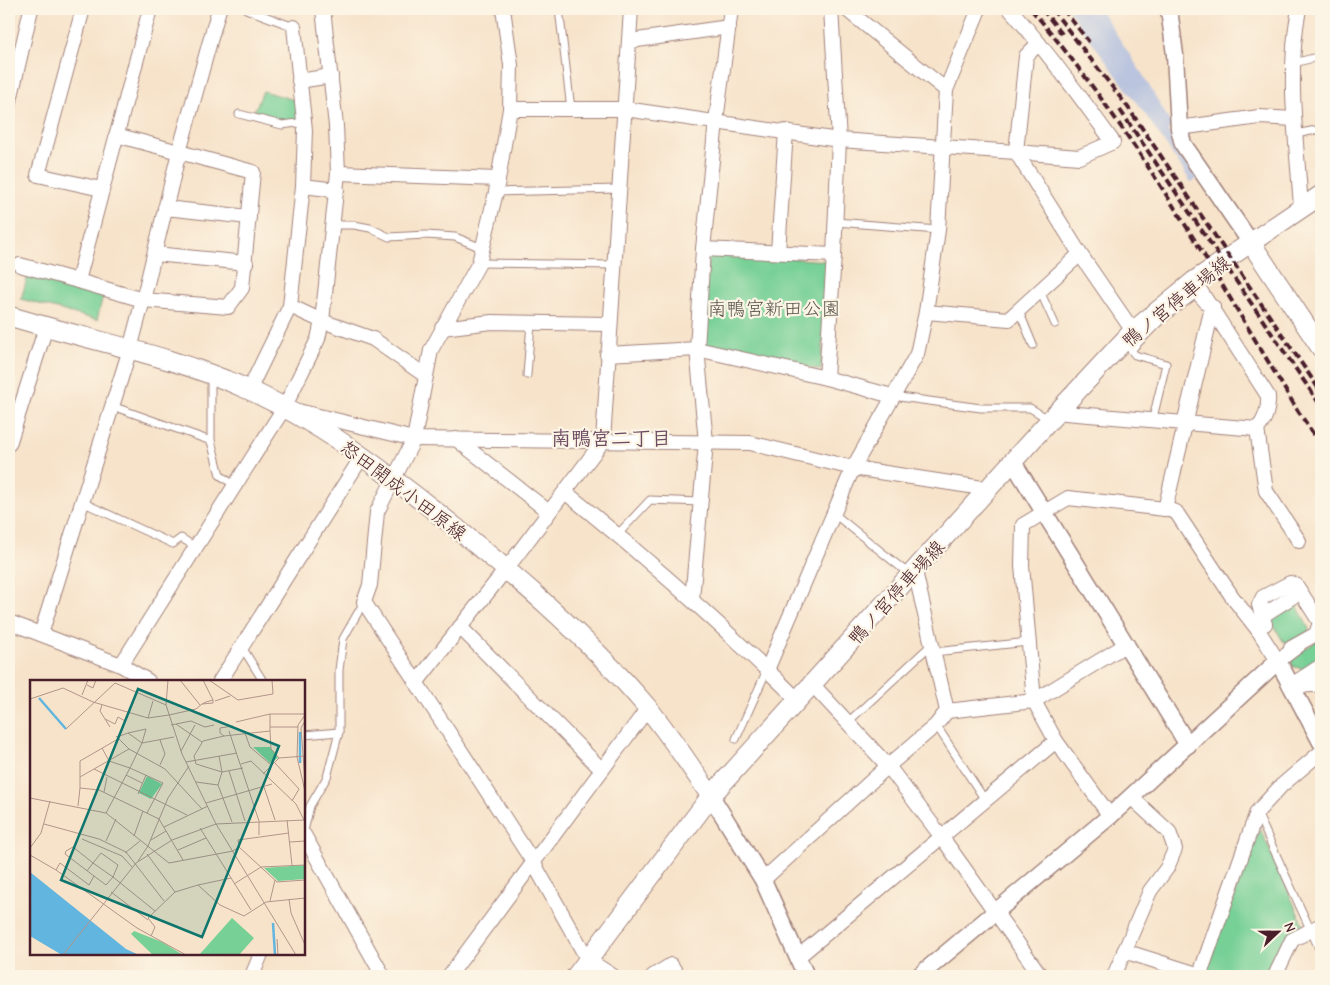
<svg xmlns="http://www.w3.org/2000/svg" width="1330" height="985" font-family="'Comic Neue','Klee One',sans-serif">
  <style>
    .industrial { fill: #bac4de }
    .green { fill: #77d096; stroke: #607860 }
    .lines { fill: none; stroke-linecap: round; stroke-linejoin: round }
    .service-casing { stroke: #a0817a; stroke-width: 9 }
    .minor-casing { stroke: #a0817a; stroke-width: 16 }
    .tertiary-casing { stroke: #a0817a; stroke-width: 19 }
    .secondary-casing { stroke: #a0817a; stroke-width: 21 }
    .service { stroke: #fff; stroke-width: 7 }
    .minor { stroke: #fff; stroke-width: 14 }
    .tertiary { stroke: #fff; stroke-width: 16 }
    .secondary { stroke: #fff; stroke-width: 19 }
    .rail { stroke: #4a1f2b; stroke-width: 4; stroke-dasharray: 8 4; stroke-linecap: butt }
    .labels { text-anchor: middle; stroke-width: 4.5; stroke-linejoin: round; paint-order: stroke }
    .street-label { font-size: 19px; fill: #4a1f2b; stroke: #fcf5e5 }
    .park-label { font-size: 19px; fill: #58544b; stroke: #fcf5e5 }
    .neighbourhood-label { font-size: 20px; font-weight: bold; fill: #6d4c63; stroke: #fcf5e5 }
    .inset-river { fill: none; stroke: #62b5de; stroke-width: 2.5 }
    .inset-road { fill: none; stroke: #b2958a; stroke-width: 1 }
    .view { fill: #0f766e; fill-opacity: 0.15; stroke: #0f766e; stroke-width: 2.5 }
    .inset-edge { fill: none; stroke: #4a1f2b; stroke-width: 2.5 }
  </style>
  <rect width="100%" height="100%" fill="#fcf5e5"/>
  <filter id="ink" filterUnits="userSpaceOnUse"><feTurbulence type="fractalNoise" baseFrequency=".02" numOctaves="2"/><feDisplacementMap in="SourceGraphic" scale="10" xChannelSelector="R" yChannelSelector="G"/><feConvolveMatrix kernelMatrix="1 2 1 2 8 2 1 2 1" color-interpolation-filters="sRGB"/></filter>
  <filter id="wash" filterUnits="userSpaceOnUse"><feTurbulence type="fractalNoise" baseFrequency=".0096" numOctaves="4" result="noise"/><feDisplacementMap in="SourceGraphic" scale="20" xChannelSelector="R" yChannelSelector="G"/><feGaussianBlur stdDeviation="1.12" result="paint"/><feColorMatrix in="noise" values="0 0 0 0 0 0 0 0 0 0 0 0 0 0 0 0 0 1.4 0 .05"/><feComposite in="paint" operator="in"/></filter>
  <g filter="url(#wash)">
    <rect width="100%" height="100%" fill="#f7e3ca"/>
    <path class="industrial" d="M1068,9H1100L1143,75L1173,127L1167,130L1199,178L1191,182L1147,117Z"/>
    <g class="green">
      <path d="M263,91L298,101L300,119L283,122L253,114Z"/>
      <path d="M708,253L829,261L821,370L702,345Z"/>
      <path d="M29,272L104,291L97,320L21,299Z"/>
      <path d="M1292,603L1297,605L1309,629L1308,632L1287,643L1283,641L1270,619Z"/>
      <path d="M1320,639L1321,660L1303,669L1292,666L1291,658Z"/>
      <path d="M1260,828L1304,927L1270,976H1211L1205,972Z"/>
    </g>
  </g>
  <g filter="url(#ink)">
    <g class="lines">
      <defs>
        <g id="service">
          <path d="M246,9L294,27"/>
          <path d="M559,9L571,109"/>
          <path d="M1294,63L1321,56"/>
          <path d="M239,114L282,125L304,122"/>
          <path d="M1296,134L1321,129"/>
          <path d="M496,192L619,189"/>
          <path d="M836,222L938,230"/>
          <path d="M331,225H354L370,228L389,237L426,235L455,237L482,248"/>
          <path d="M479,263L613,265"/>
          <path d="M1040,291L1055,324"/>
          <path d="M1195,295L1208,309L1181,421L1153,418L1166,364L1135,355L1131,350L1160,321Z"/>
          <path d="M1019,311L1033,345"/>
          <path d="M527,375L531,323"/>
          <path d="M211,377V441L220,475L235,486"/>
          <path d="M892,396L981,408H1030L1050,420"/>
          <path d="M112,406L211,441"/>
          <path d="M82,502L173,544L181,538L196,547"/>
          <path d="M833,513L909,574"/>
          <path d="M618,534L650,500L701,502"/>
          <path d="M242,647L263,681"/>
          <path d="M934,652L1028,642"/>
          <path d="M848,722L932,644"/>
          <path d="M936,725L985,800"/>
          <path d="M304,735L339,732"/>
          <path d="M736,739L767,670"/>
          <path d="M1258,815L1321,953"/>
          <path d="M304,831L310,806L327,777L339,732V670L343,639L364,602"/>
        </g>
        <g id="minor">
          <path d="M83,9L38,175L101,189"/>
          <path d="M503,9L511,65L510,109L496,192L479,263L431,350L414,439L377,512L370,585L364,602L533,862L588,960L613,976"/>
          <path d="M846,9L946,90"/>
          <path d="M1010,9C1047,51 1080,96 1113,142L1079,157L1016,152L1026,56L1039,43"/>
          <path d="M1299,9C1286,74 1297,142 1301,208"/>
          <path d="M630,41L729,27"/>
          <path d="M299,81L331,76"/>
          <path d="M9,105L31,9"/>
          <path d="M510,109H625L839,140L831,9"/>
          <path d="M1179,128L1259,117L1294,119"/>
          <path d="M116,135L253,172L242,288L228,307L143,300L179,152L219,9"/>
          <path d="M338,173L498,179"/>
          <path d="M303,186L337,190"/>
          <path d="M165,208L249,217"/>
          <path d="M703,249L834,255"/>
          <path d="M778,252L786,131"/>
          <path d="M155,254L246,263"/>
          <path d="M20,265L78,281"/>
          <path d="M1194,281L1268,396C1269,408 1265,421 1257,429L1266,491L1299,541"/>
          <path d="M290,306L322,321L373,339L426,376"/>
          <path d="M926,312L1009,319L1080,254"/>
          <path d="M442,328L492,322L609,324"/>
          <path d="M607,354L697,349L826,378L834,255L839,140L1016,152L1080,254L1133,331"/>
          <path d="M826,378L892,396"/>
          <path d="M249,390L290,306L303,186L305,130L294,27"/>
          <path d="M1061,408L1065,413L1257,429"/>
          <path d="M298,411L414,439L750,443L853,468L989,489"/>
          <path d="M456,439L549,512"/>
          <path d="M9,444L46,327"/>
          <path d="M565,492C646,557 724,627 799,701"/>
          <path d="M1165,509L1213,307"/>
          <path d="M692,600L706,442L697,349L703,249L716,121L731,9"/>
          <path d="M9,622L121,665L148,681"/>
          <path d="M1265,624L1262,616L1300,592"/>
          <path d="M460,627L602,770"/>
          <path d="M41,634L130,349L143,300L78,281L150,9"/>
          <path d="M1298,646L1278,661L1258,630L1262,616L1259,605L1263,597L1290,583L1296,585L1321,624"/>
          <path d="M1291,648L1316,634L1320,623"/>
          <path d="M121,665L284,408L318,339L322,321L338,173L336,126L323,9"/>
          <path d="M767,670L853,468L917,354L926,312L938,230L946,90L979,9"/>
          <path d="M220,681L363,455"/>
          <path d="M416,683L507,568L603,441L631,9"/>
          <path d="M812,684L888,766L941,836L1041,976"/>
          <path d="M1290,686L1321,666"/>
          <path d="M1291,686L1313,685L1321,680"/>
          <path d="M947,711L1034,701L1127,644"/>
          <path d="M1110,816L1056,741L1034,701L1022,566L1023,525L1068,498L1165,509L1176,512L1233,598L1258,630"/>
          <path d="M304,835L383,976"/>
          <path d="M763,880L888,766L936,725L947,711L915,571"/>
          <path d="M1124,951L1203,976"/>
          <path d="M798,957L1056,741"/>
          <path d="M1200,974L1257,812L1281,786L1321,752"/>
          <path d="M252,976L261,954"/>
          <path d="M449,976L648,708"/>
          <path d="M653,976L671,965L678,976"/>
          <path d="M1114,976L1150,891L1167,868L1175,849L1169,832L1131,797"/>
          <path d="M1275,976L1292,940L1321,925"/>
        </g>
        <g id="tertiary">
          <path d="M1169,9L1175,55L1179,128L1183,144L1251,243"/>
          <path d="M1013,462L1188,745"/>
          <path d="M711,796L763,880L806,976"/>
          <path d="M919,976L1110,816L1278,661L1321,742"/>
        </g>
        <g id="secondary">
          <path d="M1251,243L1321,348"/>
          <path d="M9,316C88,340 171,355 247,389C316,420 376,465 435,511C510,571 584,633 647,707C670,735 690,766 711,796"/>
          <path d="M576,976L711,796L1050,420L1133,331L1194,281L1321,195"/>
        </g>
      </defs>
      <use href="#service" class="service-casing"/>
      <use href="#minor" class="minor-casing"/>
      <use href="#tertiary" class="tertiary-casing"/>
      <use href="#secondary" class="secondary-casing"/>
      <use href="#service" class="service"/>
      <use href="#minor" class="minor"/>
      <use href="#tertiary" class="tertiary"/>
      <use href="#secondary" class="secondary"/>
      <g class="rail">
        <path d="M1031,9C1136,132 1214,273 1298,411L1321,445"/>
        <path d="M1042,9L1062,34"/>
        <path d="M1052,9L1127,106L1321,392"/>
        <path d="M1063,9L1089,42"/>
        <path d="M1120,110L1321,406"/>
      </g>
    </g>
  </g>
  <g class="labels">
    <g class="street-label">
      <text transform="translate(1176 301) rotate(-39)" y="7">鴨ノ宮停車場線</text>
      <text transform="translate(404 490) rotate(37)" y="7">怒田開成小田原線</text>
      <text transform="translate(896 592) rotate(-48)" y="7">鴨ノ宮停車場線</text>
    </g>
    <g class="park-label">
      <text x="774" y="315">南鴨宮新田公園</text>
    </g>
    <g class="neighbourhood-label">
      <text x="611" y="445">南鴨宮二丁目</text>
    </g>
  </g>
  <g transform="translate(30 680)">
    <rect width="275" height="275" fill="#f7e3ca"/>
    <path d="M223,67H240L248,78L240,83ZM117,96L132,104L121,119L109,113ZM275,185V199L248,201L234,188ZM202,238L224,258L209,275H169ZM104,251L132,262L153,275H123L101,254Z" fill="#77d096"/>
    <path d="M0,192L96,269L109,275H32L0,256Z" fill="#62b5de"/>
    <path class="inset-river" d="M9,18L36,49M270,83V52M243,243L245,275"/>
    <path class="inset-road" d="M138,0L136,25L152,74L186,144L266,275M150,0L170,25M173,0L183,20M179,0L208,20L243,14L242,0M57,5L63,8L66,0M52,15L58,0M0,19L33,8L63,22L118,38L139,35M183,20V23L172,24L176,22ZM185,21L200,16M72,25L70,31L80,47M139,35L166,29L172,24M275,35L268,45L267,77L275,111M118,38L123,21M75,39L85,44L88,37L95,41M275,41L271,48L275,101M206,42L240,34M146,44L172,62M141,45L161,41L175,47L184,45M203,46L190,48V53L194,56L240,51V34H275M240,47H268M36,49L85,3L136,25M199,51L229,141V155M240,51L241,69L249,78M215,53L220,67L240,84M86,56L99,69L135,89L172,129M194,56L173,61L164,76L166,84L192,92L213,88M87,57L98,53L116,49L112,63L98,53M72,68L79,81L100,88L76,133M99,69L64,89L157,135M151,71L165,45M156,82L207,73M244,82L269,109L262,121M211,84L221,81L266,124L275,142M130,85L135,74L130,60M199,91L215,141M233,94L249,78L275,76M96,95L112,103M50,97V81L88,59M166,102L188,105L202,142M188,105L192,92L189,76M234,107L245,140M50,108V97L64,89M74,112L77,97M108,114L116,95M0,118L76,133L139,183L203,171L209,167L247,202L275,200M176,123L242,104M48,126L50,108L69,110L129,139L153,180M117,133L133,103L100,88L112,63L144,57M257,140L262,185M14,144L69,159L96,172L134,221M186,144L275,140M134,147L178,126M170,148L221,230M104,156L113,131M52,159L92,176L102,187M121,160L136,151M76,161L86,139M260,162L275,161M209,167L208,160L259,153M0,168L11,153L20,121M148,170L176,158M95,173L110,161M117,174L145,212M0,175L26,190L107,248L156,275M108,181L118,166L138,118L159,86M26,190L30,183L59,205L64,196M57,191L63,183L71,173L88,185L83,197L63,183L43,167L36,171L35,174L64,196L76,205L83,197L125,231M204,204L231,187L275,185M168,205L201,198M81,212L118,240M259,219L261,233L275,265M240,221L245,200M121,256L125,247L118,238L145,212L168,205L190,225L214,236L236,222L275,218M247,259L248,275M33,275L106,183L142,160L186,144"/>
    <path class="view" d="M108,9L249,66L172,257L31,200Z"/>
    <rect width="275" height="275" class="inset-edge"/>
  </g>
  <rect width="1330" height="985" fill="none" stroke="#fcf5e5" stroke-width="30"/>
  <g transform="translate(1278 932) rotate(68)" stroke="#fcf5e5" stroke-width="4" paint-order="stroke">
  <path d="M0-4L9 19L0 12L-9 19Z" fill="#4a1f2b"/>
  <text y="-8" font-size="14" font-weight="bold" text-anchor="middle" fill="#4a1f2b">N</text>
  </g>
</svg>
